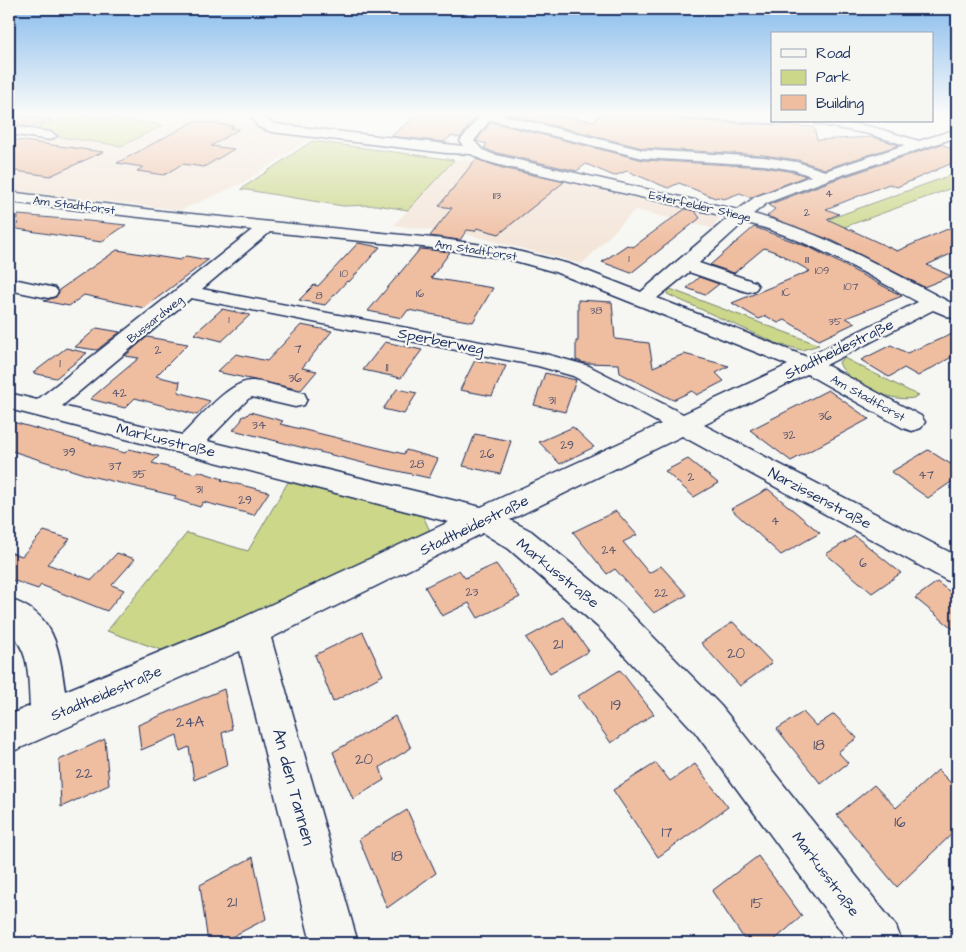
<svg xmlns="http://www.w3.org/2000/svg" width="966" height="952" font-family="'Architects Daughter',sans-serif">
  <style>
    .built { fill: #f4e5d9 }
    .green { fill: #ccd78a; stroke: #748374 }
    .building { fill: #efbda0; stroke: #1b2f5e }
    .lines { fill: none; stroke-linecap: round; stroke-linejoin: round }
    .minor-casing { stroke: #1b2f5e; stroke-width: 3 }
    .minor { fill: #f6f6f2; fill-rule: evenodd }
    .labels { text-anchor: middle; stroke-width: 4.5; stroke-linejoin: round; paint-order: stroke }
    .far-number-label { font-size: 11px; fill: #50526e }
    .far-street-label { font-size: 12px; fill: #1b2f5e; stroke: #f6f6f2 }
    .number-label { font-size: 12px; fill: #50526e }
    .street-label { font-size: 15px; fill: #1b2f5e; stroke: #f6f6f2 }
    .near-number-label { font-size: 15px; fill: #50526e }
    .near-street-label { font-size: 18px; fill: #1b2f5e; stroke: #f6f6f2 }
  </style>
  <rect width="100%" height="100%" fill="#f6f6f2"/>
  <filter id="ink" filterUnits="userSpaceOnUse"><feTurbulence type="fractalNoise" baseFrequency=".02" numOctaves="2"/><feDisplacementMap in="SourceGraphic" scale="10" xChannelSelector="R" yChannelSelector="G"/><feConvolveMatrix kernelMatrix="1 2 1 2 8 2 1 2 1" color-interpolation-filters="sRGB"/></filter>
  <g filter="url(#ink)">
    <g class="built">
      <path d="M264,114H320L297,129L271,124L264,119Z"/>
      <path d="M183,115L254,125L294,136L310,138L243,183L181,210L9,190V151L45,135L122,146Z"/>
      <path d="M454,160H468L720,217L712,228L635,210L582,264L474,236L394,225Z"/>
    </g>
    <g class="green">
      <path d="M70,114H81L163,125L122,146L26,132Z"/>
      <path d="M312,141L454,160L408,210L376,205L343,206L241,189Z"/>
      <path d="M957,173V186L941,192L822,235L804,228Z"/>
      <path d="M670,289L819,345L802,350L778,344L667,294Z"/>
      <path d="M844,358L919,396C899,407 844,383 839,362Z"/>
      <path d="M288,482L423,516L431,533L167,652L107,631L187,533L248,551Z"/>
    </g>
    <g class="building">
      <path d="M9,114H11L51,120L32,127L9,124Z"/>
      <path d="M419,114H474L476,117L460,138L451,136L444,142L391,136Z"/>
      <path d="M507,114H539L595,121L599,114H674L682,120L814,127L817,140L873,137L899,145L825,169L798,160L764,155L643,148Z"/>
      <path d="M195,121L234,126L230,128L239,129L211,146L234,149L204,167L182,164L164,175L137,171L143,167L117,163Z"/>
      <path d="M491,122L643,160L764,167L794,172L806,176L751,198L740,193L724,199L717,197L715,198L679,183L668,188L627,171L614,176L586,164L577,171L493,152L484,148L487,144L476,141Z"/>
      <path d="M9,139L103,152L50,176L9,170Z"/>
      <path d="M942,144L957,152V161L897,187L889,184L826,209L839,214L827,219L897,251L957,225V251L927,265L951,276L924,287L833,241L767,216L775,209L768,205L831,181Z"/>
      <path d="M476,159L502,168L564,182L499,234L477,228L475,231L467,230L460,240L430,236L452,208L439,206Z"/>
      <path d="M685,209L695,211L700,218L631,273L602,262L627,245L633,247Z"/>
      <path d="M18,215L88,221L126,225L101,242L17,229Z"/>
      <path d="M754,227L811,248L902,296L846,318L855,323L819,340L785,320L778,323L766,316L759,319L732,303L810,271L778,253L764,248L734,273L710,265Z"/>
      <path d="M358,243L380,247L349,282L347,281L325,305L299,300L314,285L318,286Z"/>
      <path d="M420,249L450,252L431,278L493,288L473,322L408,310L402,318L368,311Z"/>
      <path d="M117,250L180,260L186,256L208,260L144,308L84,295L69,306L44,301L56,297L59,290Z"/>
      <path d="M699,277L719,284L705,295L687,288Z"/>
      <path d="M578,300L612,302L615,339L649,343L653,367L684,354L729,366L716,373L724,381L697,395L692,391L673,400L620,373L619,364L585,363L576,360V341H578Z"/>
      <path d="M222,309L250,315L222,341L194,334Z"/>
      <path d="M301,325L332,331L302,368L317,371L301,390L217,372L236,354L267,361Z"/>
      <path d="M97,328L120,332L97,350L75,347Z"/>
      <path d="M957,332V354L918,376L904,368L889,377L861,360L891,345L907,353Z"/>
      <path d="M147,337L188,344L156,376L180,382L178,392L210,401L197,415L135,398L125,408L90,399L139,358L125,356Z"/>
      <path d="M385,342L422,350L401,378L363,370Z"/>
      <path d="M66,348L87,353L56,378L33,373Z"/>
      <path d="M475,360L506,366L492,396L460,390Z"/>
      <path d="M545,373L576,380L565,412L534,405Z"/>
      <path d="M397,389L417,393L404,414L383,409Z"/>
      <path d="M828,390L869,419L791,461L750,430Z"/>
      <path d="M250,412L283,421L280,424L404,454L406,450L438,459L429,478L375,466L233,430L241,421L243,416H246Z"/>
      <path d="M9,421L125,453L129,449L159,456L152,463L196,474L198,471L223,479L221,480L269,492L254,515L203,502L200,507L174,499L176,496L90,476L9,450Z"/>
      <path d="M573,427L594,447L560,464L539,442Z"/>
      <path d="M475,434L511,441L500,474L463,466Z"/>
      <path d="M928,450L957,468V478L928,498L891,472Z"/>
      <path d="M688,459L718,483L694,497L665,471Z"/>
      <path d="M768,489L820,533L781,555L731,509Z"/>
      <path d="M616,511L637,535L623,542L649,573L661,566L687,595L654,613L615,569L607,574L573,532Z"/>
      <path d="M44,531L70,539L47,564L92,580L117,553L135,559L112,585L124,590L107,611L41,585L38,589L9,579V552L22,556Z"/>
      <path d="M855,536L901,573L872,593L826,554Z"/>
      <path d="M496,564L520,597L478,618L469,603L442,616L425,587L459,570L465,578Z"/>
      <path d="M937,582L957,597V632L915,598Z"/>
      <path d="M564,617L589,651L550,673L526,638Z"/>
      <path d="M733,622L772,663L740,686L701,643Z"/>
      <path d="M363,632L383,675L333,702L315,655Z"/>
      <path d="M620,670L654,714L611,743L578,696Z"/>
      <path d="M224,689L232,729L222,733L228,765L194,780L189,747L180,751L177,735L141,750L138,725Z"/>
      <path d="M803,712L816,726L834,714L857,738L838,752L848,763L821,784L777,729Z"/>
      <path d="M395,716L411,748L380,767L384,780L353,799L333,752Z"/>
      <path d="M105,739L109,785L61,807L59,760Z"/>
      <path d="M656,763L670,781L695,764L728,807L658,857L613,790Z"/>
      <path d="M938,770L957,789V829L897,887L837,815L874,785L896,808Z"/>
      <path d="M407,810L436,873L387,908L359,839Z"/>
      <path d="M758,856L802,916L771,943H747L712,891Z"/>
      <path d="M253,857L266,919L220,943H208L200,885Z"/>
    </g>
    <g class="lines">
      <defs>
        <g id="minor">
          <path d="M253,114H265L264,118L275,124L463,146L460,141L479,117L476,114H498L643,150L764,157L797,162L825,171L905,145L869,134L816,124L814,121H841L876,128L919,141L957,129V137L830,179L767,203L753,214C825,233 891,272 957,306V320L933,310L826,365L921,416L925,422L921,428L912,431L903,428L807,374L704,425L957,556V584L946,580L682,436L510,520L531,531L622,605L721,706L896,926L902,943H850L695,732L598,627L509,549L483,533L271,638L358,943H311L240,651L9,753V715L30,706C28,680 31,650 9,633V599C56,614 59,649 65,691L240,619L449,522L9,409V393L37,400L252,230L9,202V192L161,211L443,239L509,249L569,264L641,292L729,217L503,166L482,160L471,154L446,153L272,132L258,127L252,118ZM490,120L643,158L764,165L794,170L811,176L755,197L738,210L492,154L483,150L474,141ZM744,222C806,238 862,272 918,302L807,357L657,298L689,272L741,290L748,292L755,290L758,286L755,282L699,263ZM270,232L443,249L508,259L555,272L788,365L683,414L589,366L549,355L202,289ZM191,298L538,366L573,376L661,424L481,507L207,441L248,399L252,397L295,407L304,405L307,399L304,393C291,390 263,381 251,381C228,382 198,420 182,435L62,406Z"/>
          <path d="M676,114L772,115V121H777L772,123L682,118Z"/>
          <path d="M9,126L50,132L57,136L50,140L9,134Z"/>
          <path d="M9,278L55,288L58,292L55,296L48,298L9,290Z"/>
        </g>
      </defs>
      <use href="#minor" class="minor-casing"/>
      <use href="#minor" class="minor"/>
    </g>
  </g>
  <linearGradient id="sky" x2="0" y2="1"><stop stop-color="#88bced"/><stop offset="0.46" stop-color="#fbfbf9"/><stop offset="1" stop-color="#fbfbf9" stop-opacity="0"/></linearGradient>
  <rect width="966" height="248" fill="url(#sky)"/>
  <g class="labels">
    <g class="far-number-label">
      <text x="829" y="197">4</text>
      <text x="497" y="199">113</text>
      <text x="807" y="216">2</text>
      <text x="629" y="262">1</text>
      <text x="807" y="263">111</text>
      <text x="822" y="274">109</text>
      <text x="344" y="277">10</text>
      <text x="851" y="290">107</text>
      <text x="786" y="296">1C</text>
      <text x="420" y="297">16</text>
      <text x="319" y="299">8</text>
      <text x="596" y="314">38</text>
      <text x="229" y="323">1</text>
      <text x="835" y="325">35</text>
    </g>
    <g class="far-street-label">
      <text transform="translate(74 205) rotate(7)" y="4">Am Stadtforst</text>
      <text transform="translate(700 206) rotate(13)" y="4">Esterfelder Stiege</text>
      <text transform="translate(476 250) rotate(9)" y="4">Am Stadtforst</text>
      <text transform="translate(155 319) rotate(-39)" y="4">Bussardweg</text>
      <text transform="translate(868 398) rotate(29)" y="4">Am Stadtforst</text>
    </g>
    <g class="number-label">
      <text x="298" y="353">7</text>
      <text x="158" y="354">2</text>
      <text x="60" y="367">1</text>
      <text x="387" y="371">11</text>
      <text x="295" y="382">36</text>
      <text x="119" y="397">42</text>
      <text x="552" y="404">31</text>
      <text x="825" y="420">36</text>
      <text x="259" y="429">34</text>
      <text x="789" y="439">32</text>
      <text x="567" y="449">29</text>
      <text x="69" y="456">39</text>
      <text x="487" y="458">26</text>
      <text x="417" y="468">28</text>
      <text x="115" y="470">37</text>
      <text x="139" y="478">35</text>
      <text x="926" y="479">47</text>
      <text x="691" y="481">2</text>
      <text x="199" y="493">31</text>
      <text x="245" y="504">29</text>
      <text x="775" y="525">4</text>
      <text x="609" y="554">24</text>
      <text x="863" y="567">6</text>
      <text x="472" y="596">23</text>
      <text x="661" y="597">22</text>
    </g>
    <g class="street-label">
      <text transform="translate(441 341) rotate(11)" y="5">Sperberweg</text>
      <text transform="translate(839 349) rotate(-26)" y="5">Stadtheidestraße</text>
      <text transform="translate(166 440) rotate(14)" y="5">Markusstraße</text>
      <text transform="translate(820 498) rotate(28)" y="5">Narzissenstraße</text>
      <text transform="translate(474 525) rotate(-26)" y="5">Stadtheidestraße</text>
      <text transform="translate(558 573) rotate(39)" y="5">Markusstraße</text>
      <text transform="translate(106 693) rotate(-23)" y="5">Stadtheidestraße</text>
      <text transform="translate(826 874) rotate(53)" y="5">Markusstraße</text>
    </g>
    <g class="near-number-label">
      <text x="558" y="649">21</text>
      <text x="736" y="658">20</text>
      <text x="616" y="710">19</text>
      <text x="190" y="727">24A</text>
      <text x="819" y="750">18</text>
      <text x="364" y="764">20</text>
      <text x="84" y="778">22</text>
      <text x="900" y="827">16</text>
      <text x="667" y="837">17</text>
      <text x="397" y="861">18</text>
      <text x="232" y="907">21</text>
      <text x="757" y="908">15</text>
    </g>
    <g class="near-street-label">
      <text transform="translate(294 787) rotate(75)" y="6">An den Tannen</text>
    </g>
  </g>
  <rect width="966" height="952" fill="none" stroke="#f6f6f2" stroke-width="30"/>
  <rect x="15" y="15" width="936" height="922" fill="none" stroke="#1b2f5e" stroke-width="2" filter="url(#ink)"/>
  <rect x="771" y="32" width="162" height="90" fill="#f6f6f2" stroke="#9ea6b7"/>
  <rect x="781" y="49" width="25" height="8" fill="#f6f6f2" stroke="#9ea6b7"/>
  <text x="816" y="58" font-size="15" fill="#1b2f5e">Road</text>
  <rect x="781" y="70" width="25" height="15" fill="#ccd78a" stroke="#9ea6b7"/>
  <text x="816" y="82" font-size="15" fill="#1b2f5e">Park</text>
  <rect x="781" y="95" width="25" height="15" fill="#efbda0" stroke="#9ea6b7"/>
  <text x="816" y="108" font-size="15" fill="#1b2f5e">Building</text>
</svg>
